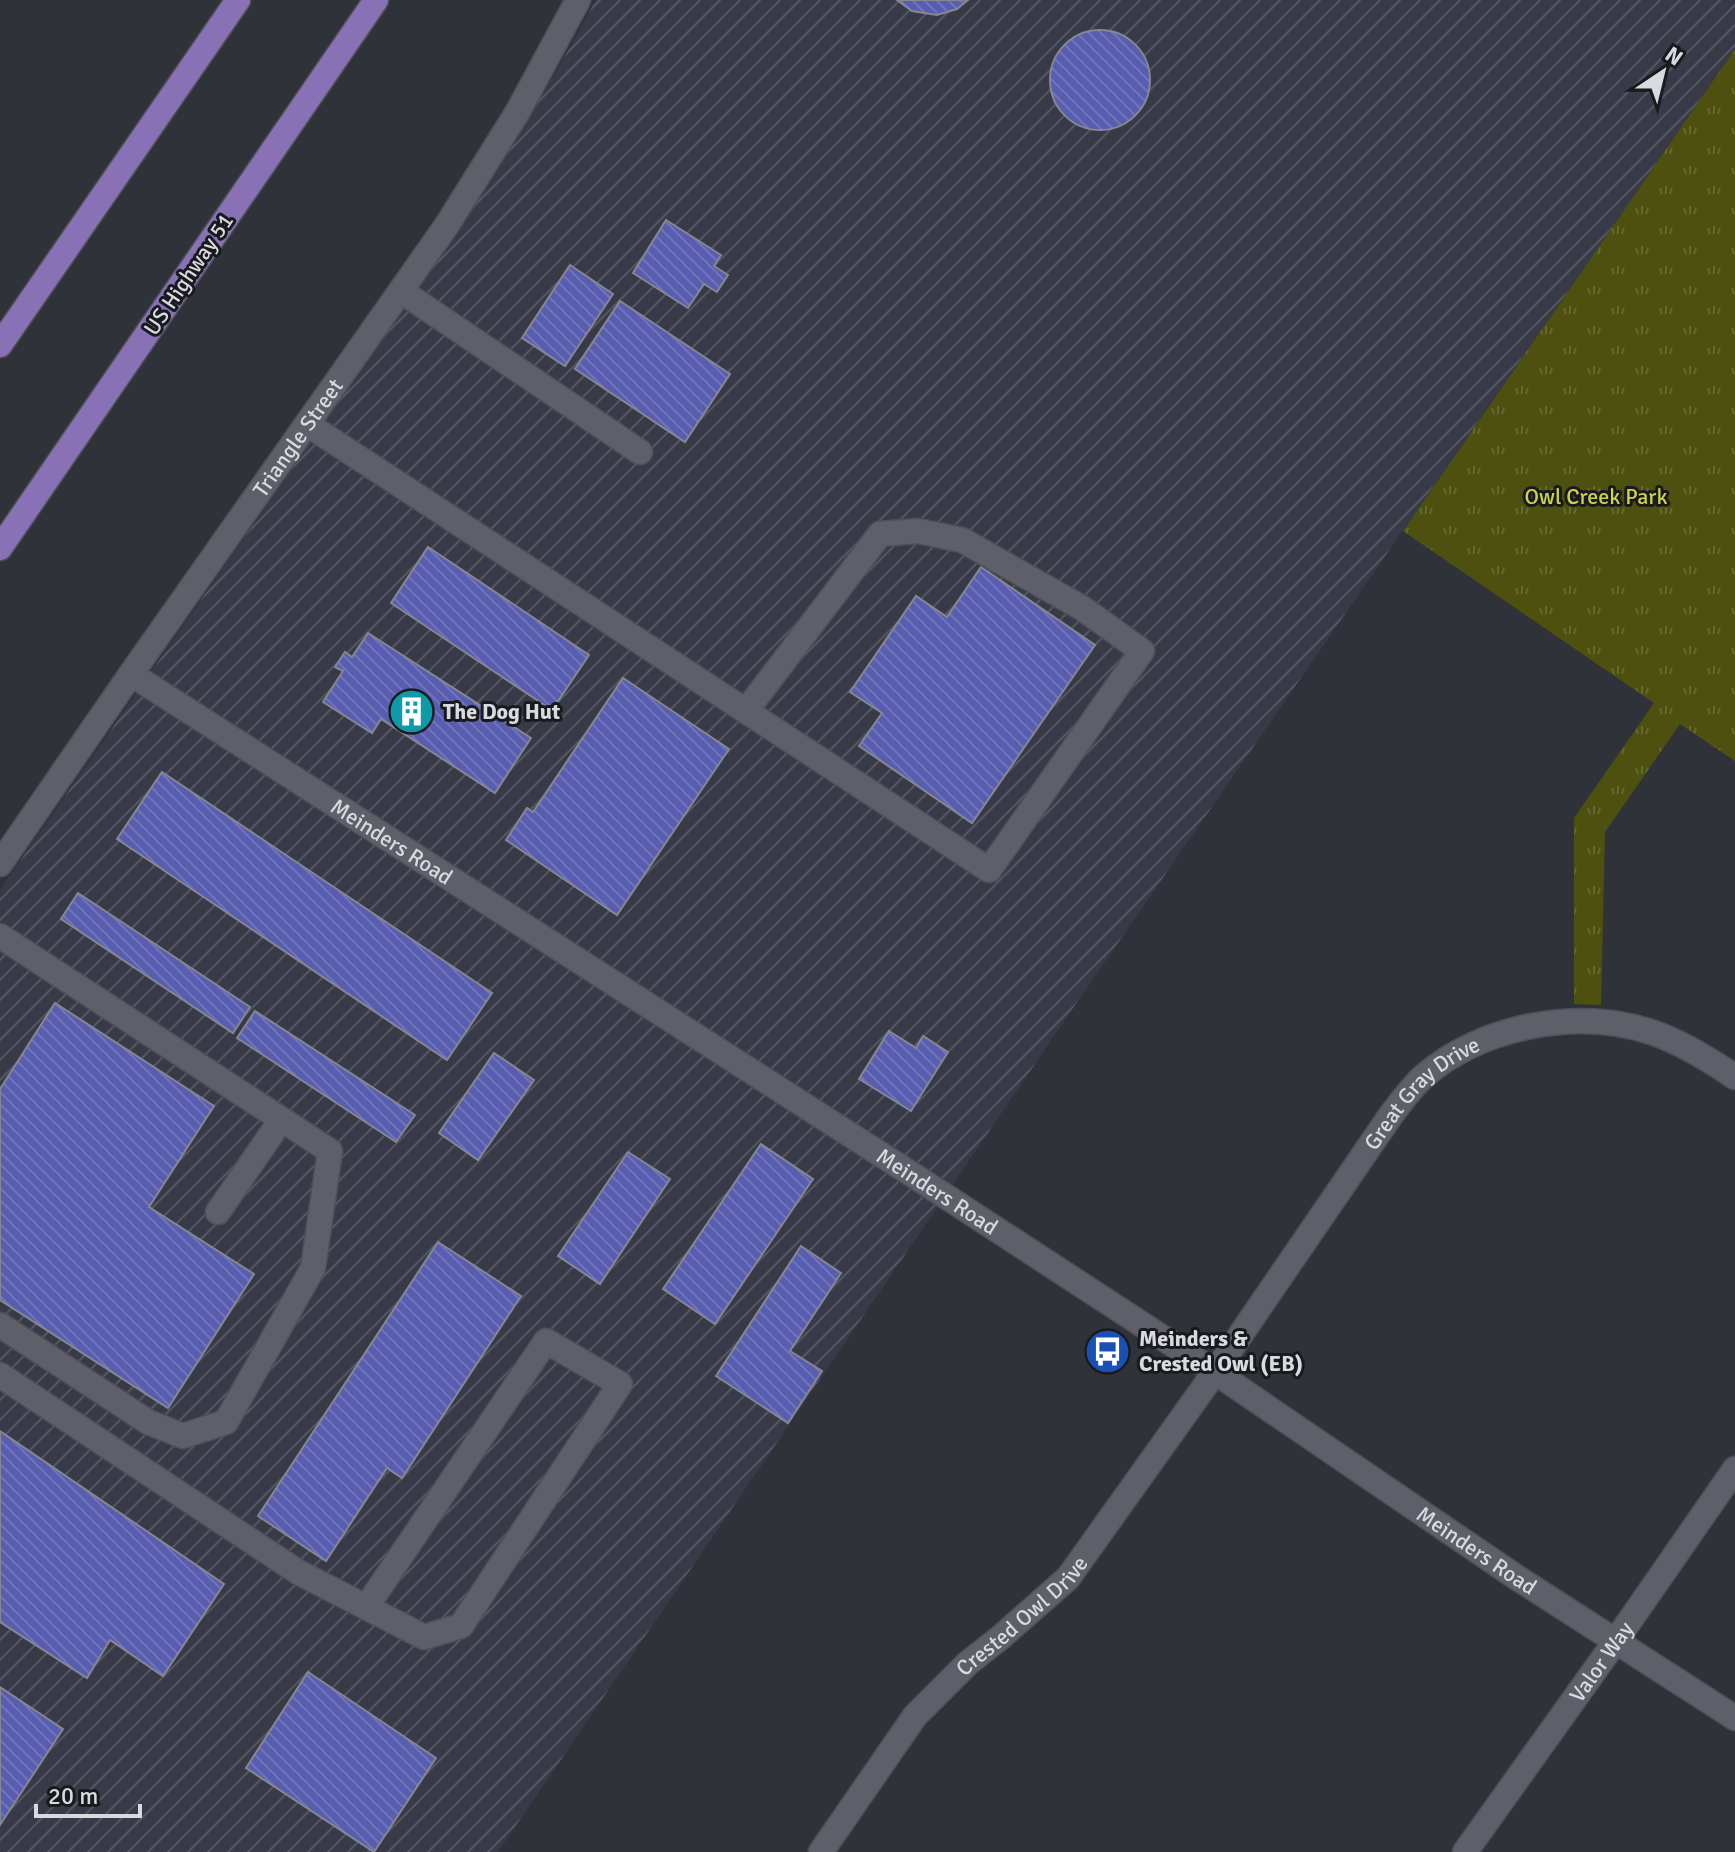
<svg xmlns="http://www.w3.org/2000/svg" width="1735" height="1852" font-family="Signika,sans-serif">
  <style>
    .industrial { fill: url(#industrial-furrows) }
    .park { fill: url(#park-tufts) }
    .building { fill: url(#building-back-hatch); stroke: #858791; stroke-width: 2 }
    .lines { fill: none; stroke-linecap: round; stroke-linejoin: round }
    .minor-casing { stroke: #4e5056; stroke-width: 27 }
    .major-casing { stroke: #4e5056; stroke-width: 27 }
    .minor { stroke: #5e5f69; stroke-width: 24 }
    .major { stroke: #8971b6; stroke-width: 24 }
    .labels { text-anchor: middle; stroke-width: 6; stroke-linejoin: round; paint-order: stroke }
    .street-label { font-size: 22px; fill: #d9dadf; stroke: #191a1e }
    .park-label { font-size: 22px; fill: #cdd44b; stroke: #191a1e }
    .poi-label { font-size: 22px; font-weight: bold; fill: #d9dadf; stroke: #191a1e; text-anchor: start }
  </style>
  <defs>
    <pattern id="industrial-furrows" width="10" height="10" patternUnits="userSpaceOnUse" patternTransform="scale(2)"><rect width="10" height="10" fill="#383a48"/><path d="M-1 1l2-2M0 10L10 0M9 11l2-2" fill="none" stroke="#545662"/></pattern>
    <pattern id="park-tufts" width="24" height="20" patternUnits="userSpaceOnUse" patternTransform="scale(2)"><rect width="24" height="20" fill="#4d500e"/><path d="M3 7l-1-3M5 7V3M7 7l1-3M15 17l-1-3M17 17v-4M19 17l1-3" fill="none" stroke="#666931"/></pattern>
    <pattern id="building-back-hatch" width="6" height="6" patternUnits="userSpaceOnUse" patternTransform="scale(2)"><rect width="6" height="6" fill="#595daf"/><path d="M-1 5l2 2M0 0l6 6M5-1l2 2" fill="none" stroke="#7074ba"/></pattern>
  </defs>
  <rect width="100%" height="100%" fill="#30323a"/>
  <path class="industrial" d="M596,0H1735V49L1071,1011L498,1852H0V890L368,359L513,142L557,70Z"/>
  <path class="park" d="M1735,49V761L1680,724L1605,832L1601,1005L1574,1004V818L1654,703L1403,531Z"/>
  <g class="building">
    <path d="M897,0H968L957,9L937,15L912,11Z"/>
    <circle cx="1100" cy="80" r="50"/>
    <path d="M666,220L721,255L714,266L728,275L717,292L704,284L688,308L633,273Z"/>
    <path d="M570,265L613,294L565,366L522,338Z"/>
    <path d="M620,301L730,374L685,442L575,369Z"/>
    <path d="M428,547L589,655L552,710L391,603Z"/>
    <path d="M981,567L1095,645L972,823L859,746L882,713L850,692L916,596L947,617Z"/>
    <path d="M368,633L531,738L495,793L381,719L372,733L323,702L343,671L335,667L345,652L352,657Z"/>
    <path d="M623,678L729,749L617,915L506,840L527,808L533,812Z"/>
    <path d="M162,772L492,993L447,1060L117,839Z"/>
    <path d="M78,893L250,1007L233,1033L61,919Z"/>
    <path d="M55,1003L214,1106L149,1207L254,1274L168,1408L0,1300V1089Z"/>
    <path d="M255,1011L415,1115L396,1142L237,1038Z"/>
    <path d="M889,1031L916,1048L923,1036L948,1052L911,1111L859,1079Z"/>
    <path d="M494,1053L534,1080L478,1160L439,1133Z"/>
    <path d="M761,1144L813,1179L715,1324L663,1289Z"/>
    <path d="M628,1152L670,1179L600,1284L558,1256Z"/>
    <path d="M438,1242L521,1296L402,1478L387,1468L326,1561L258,1516Z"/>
    <path d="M801,1246L841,1273L790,1351L822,1371L788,1423L716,1376Z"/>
    <path d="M0,1431L224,1584L163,1676L110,1640L87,1678L0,1622Z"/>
    <path d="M308,1672L436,1758L374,1852L246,1768Z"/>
    <path d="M0,1687L63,1729L0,1825Z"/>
  </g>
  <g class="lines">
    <defs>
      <g id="minor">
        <path d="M401,291L640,452"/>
        <path d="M307,424L989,870L1142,651L1082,608L962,540L918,531L880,534L746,711"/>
        <path id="s1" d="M131,674L913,1175L1215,1372L1516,1577L1735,1718"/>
        <path id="s2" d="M0,864L131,674L447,225L517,113L578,0"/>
        <path d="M0,936L330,1151L313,1268L226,1422L183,1436L148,1422L0,1325"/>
        <path d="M218,1212L281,1120"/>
        <path d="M0,1375L298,1572L424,1637L461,1626L620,1384L546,1341L367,1606"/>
        <path id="s3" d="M821,1852L915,1716L968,1663L1001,1637L1068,1578L1215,1372L1391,1115C1401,1102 1411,1088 1423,1077C1482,1025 1580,1007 1654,1033C1683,1043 1710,1060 1735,1077"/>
        <path id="s4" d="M1465,1852L1615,1642L1735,1469"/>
      </g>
      <g id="major">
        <path d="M0,345L238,0"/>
        <path d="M0,548L376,0"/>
      </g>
    </defs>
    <use href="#minor" class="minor-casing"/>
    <use href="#major" class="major-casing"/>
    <use href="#minor" class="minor"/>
    <use href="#major" class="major"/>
  </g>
  <defs>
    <symbol id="building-disc" viewBox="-11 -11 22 22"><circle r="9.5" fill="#0f9aa8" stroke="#191a1e"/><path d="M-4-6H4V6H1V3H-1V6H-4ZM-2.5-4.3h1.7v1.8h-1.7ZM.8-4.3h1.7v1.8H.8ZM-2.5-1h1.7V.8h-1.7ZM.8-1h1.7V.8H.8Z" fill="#fff"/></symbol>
    <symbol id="bus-disc" viewBox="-11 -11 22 22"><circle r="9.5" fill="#1a4fb4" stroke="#191a1e"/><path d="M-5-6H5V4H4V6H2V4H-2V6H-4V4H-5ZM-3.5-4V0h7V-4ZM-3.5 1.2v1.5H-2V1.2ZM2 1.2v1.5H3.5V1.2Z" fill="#fff"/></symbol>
  </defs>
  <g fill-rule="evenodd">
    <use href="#building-disc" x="386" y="686" width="51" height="51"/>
    <use href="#bus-disc" x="1082" y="1326" width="51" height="51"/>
  </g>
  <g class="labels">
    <g class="street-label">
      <text transform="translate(188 274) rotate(-56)" y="8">US Highway 51</text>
      <text dy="8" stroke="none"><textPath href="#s2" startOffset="520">Triangle Street</textPath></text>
      <text dy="8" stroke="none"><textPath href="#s1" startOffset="310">Meinders Road</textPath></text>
      <text dy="8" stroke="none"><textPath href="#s3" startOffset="974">Great Gray Drive</textPath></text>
      <text dy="8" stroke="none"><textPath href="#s1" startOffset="958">Meinders Road</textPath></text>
      <text dy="8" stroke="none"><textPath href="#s1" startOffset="1606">Meinders Road</textPath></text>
      <text dy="8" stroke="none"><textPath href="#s3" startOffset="312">Crested Owl Drive</textPath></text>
      <text dy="8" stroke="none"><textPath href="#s4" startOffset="234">Valor Way</textPath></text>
    </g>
    <g class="park-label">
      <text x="1596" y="504">Owl Creek Park</text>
    </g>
    <g class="poi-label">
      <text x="443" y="719">The Dog Hut</text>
      <text x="1139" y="1346">Meinders &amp;<tspan x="1139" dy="25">Crested Owl (EB)</tspan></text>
    </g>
  </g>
  <g transform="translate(1663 72) rotate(35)" stroke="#191a1e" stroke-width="6" paint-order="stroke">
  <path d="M0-6L14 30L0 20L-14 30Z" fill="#d9dadf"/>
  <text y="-12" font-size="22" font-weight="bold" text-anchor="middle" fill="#d9dadf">N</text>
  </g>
  <path d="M36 1804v12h104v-12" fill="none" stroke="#d9dadf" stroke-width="4"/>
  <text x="48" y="1804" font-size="24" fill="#d9dadf" stroke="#191a1e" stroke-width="6" paint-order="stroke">20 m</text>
</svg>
